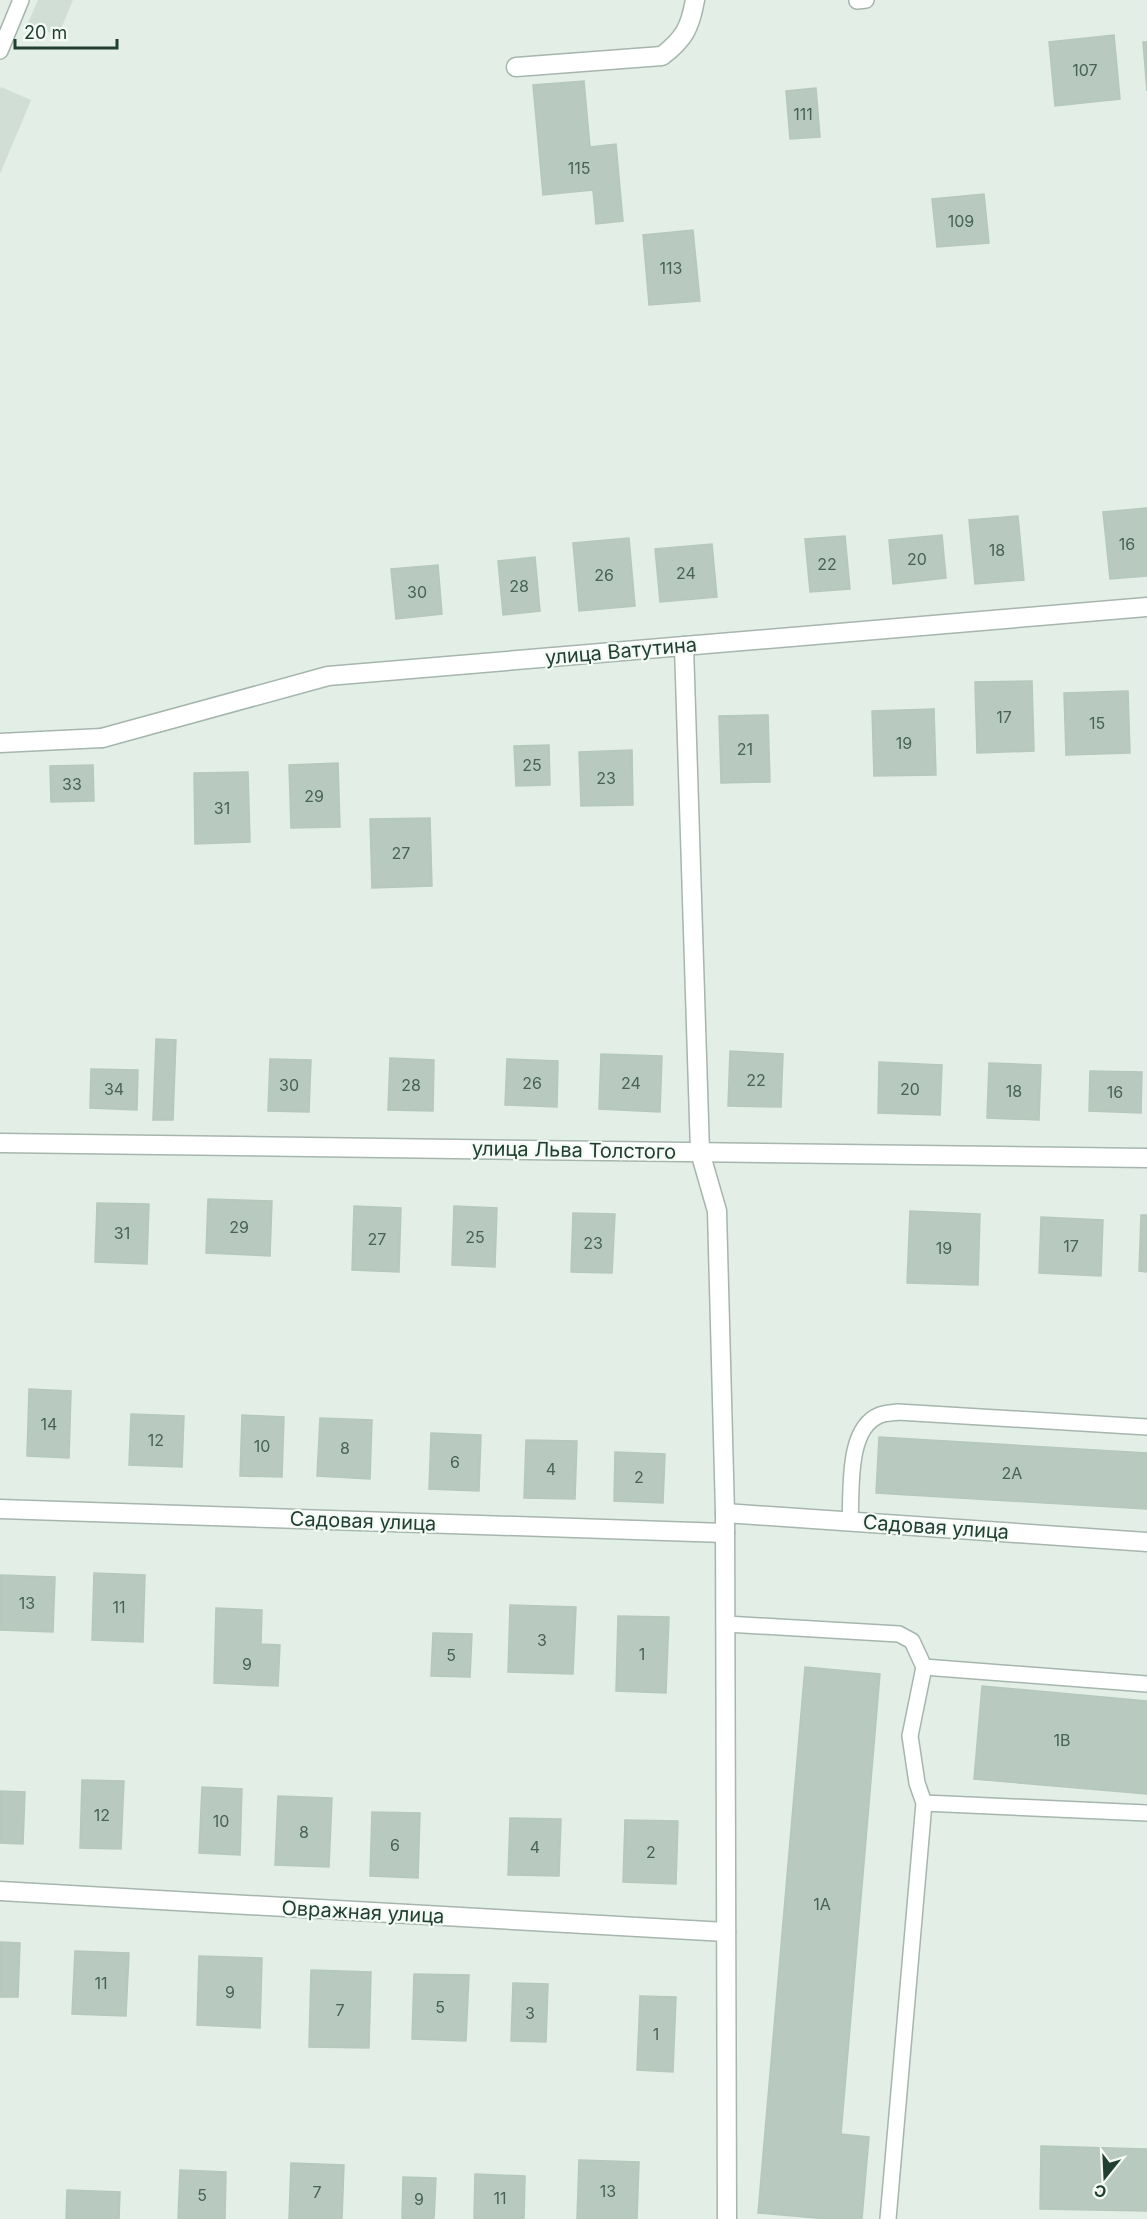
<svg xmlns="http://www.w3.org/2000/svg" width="1147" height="2219" font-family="Inter,sans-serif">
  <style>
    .built { fill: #d1ded5 }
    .building { fill: #b8c9bf; stroke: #b5c8bc; stroke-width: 1.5 }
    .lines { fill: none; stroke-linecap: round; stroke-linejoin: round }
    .service-casing { stroke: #a5b6ad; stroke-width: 18 }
    .pedestrian-casing { stroke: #a5b6ad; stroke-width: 21 }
    .minor-casing { stroke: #a5b6ad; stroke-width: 21 }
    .service { stroke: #fff; stroke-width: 15 }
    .pedestrian { stroke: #fff; stroke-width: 18 }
    .minor { stroke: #fff; stroke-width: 18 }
    .labels { text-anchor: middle; stroke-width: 4.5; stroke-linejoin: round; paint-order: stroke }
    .number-label { font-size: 16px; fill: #486255 }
    .street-label { font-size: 20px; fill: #224032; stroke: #f4faf6 }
  </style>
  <rect width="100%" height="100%" fill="#e3eee7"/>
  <g class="built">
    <path d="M38,0H73L58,36L28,23Z"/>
    <path d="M1,87L31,100L0,174V90Z"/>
  </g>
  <g class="building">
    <path d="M1114,35L1120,99L1055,106L1049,42Z"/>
    <path d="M1143,42H1147V91Z"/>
    <path d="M584,81L590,147L616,144L623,221L596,224L593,190L543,195L533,85Z"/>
    <path d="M816,88L820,137L790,139L786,91Z"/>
    <path d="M984,194L989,243L937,247L932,199Z"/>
    <path d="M693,230L700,301L649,305L643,235Z"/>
    <path d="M1147,508V576L1110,579L1103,512Z"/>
    <path d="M1018,516L1024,580L975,584L969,520Z"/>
    <path d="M942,535L946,578L893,584L889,540Z"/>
    <path d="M845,536L850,589L810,592L805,539Z"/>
    <path d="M629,538L635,606L579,611L573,543Z"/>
    <path d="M712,544L717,597L660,602L655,549Z"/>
    <path d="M535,557L540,611L503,615L498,561Z"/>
    <path d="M438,565L442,614L396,619L391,569Z"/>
    <path d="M1032,681L1034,751L977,753L975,682Z"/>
    <path d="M1128,691L1130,753L1066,755L1064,693Z"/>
    <path d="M934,709L936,775L874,776L872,711Z"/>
    <path d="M768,715L770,782L721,783L719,716Z"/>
    <path d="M549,745L550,785L516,786L514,746Z"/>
    <path d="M632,750L633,805L581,806L579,752Z"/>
    <path d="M338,763L340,827L291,828L289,765Z"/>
    <path d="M93,765L94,801L51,802L50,766Z"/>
    <path d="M248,772L250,842L195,844L194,773Z"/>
    <path d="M430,818L432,886L372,888L370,819Z"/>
    <path d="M156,1039L176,1040L173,1120H153Z"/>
    <path d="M730,1051L783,1054L781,1107L728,1106Z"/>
    <path d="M601,1054L662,1056L660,1112L599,1109Z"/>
    <path d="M390,1058L434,1060L433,1111L388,1110Z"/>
    <path d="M270,1059L311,1060L309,1112L268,1111Z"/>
    <path d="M507,1059L558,1061L557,1107L505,1105Z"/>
    <path d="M879,1062L942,1065L940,1115L878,1113Z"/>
    <path d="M989,1063L1041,1065L1039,1120L987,1118Z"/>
    <path d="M91,1069L138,1070L137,1110L90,1108Z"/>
    <path d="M1090,1071L1142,1072L1141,1113L1089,1111Z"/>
    <path d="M208,1199L272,1201L270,1256L206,1253Z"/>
    <path d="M97,1203L149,1204L147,1264L95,1262Z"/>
    <path d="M354,1206L401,1208L399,1272L352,1270Z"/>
    <path d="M454,1206L497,1208L495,1267L452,1265Z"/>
    <path d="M910,1211L980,1214L978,1285L907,1283Z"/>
    <path d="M573,1213L615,1214L612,1273L571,1272Z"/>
    <path d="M1141,1215H1147V1272L1139,1271Z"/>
    <path d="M1041,1217L1103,1220L1101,1276L1039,1273Z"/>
    <path d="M29,1389L71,1391L69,1458L27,1456Z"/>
    <path d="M131,1414L184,1416L182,1467L129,1465Z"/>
    <path d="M242,1415L284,1417L282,1477L240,1476Z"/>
    <path d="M320,1418L372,1420L370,1479L317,1476Z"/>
    <path d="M431,1433L481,1435L479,1491L429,1489Z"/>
    <path d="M879,1437L1147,1453V1509L876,1493Z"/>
    <path d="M526,1440L577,1441L575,1499L524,1498Z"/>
    <path d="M615,1452L665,1454L663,1503L614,1501Z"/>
    <path d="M94,1573L145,1575L143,1642L92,1640Z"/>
    <path d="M0,1575L55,1577L53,1632L0,1630Z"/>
    <path d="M510,1605L576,1607L573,1674L508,1672Z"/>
    <path d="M216,1608L262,1610L261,1644L280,1645L278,1686L214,1683Z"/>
    <path d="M618,1616L669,1617L666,1693L616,1691Z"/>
    <path d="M433,1633L472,1634L470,1677L431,1676Z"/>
    <path d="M805,1667L880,1674L841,2134L869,2137L862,2219H828L758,2213Z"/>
    <path d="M982,1686L1147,1701V1794L974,1779Z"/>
    <path d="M82,1780L124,1781L121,1849L80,1848Z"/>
    <path d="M202,1787L242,1789L240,1855L199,1853Z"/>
    <path d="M0,1791L25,1792L23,1844L0,1843Z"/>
    <path d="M278,1796L332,1798L329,1867L275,1865Z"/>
    <path d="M372,1812L420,1813L418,1878L370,1876Z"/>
    <path d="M510,1818L561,1819L559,1876L508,1875Z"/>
    <path d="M625,1820L678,1821L676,1884L623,1882Z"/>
    <path d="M0,1942L20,1943L18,1997H0Z"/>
    <path d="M75,1951L129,1953L126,2016L72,2014Z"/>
    <path d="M199,1956L262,1958L260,2028L197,2025Z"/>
    <path d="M311,1970L371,1972L369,2048L309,2047Z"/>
    <path d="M414,1974L469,1975L466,2041L412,2039Z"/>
    <path d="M513,1983L548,1984L546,2042L511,2041Z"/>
    <path d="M640,1996L676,1997L673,2072L637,2070Z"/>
    <path d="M1041,2146L1147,2149V2211L1040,2209Z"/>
    <path d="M579,2160L639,2162L637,2219H577Z"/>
    <path d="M291,2163L344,2165L342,2219H289Z"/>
    <path d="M180,2170L226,2172L225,2219H178Z"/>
    <path d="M475,2174L525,2176L524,2219H474Z"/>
    <path d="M403,2177L436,2178L434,2219H402Z"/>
    <path d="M67,2190L120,2192L119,2219H66Z"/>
  </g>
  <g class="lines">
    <defs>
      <g id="service">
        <path d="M857,1L866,0"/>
        <path d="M0,51L21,0"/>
        <path d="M850,1521C852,1491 846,1428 880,1415C885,1413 892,1413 898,1412L1147,1427"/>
        <path d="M726,1624L899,1634L912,1641L924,1667L1147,1684"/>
        <path d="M924,1803L1147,1813"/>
        <path d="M888,2219L924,1803L917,1783L910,1736L924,1667"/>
      </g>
      <path id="pedestrian" d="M0,743L102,738"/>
      <g id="minor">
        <path d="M516,67L662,56C684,39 690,28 695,0"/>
        <path d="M684,646L700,1152L717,1211L725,1513L727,2219"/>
        <path d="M102,738L328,676L1147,607"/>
        <path d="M0,1143L1147,1158"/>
        <path d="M0,1509L725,1533"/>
        <path d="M725,1513L1147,1542"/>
        <path d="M0,1891L726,1932"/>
      </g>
    </defs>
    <use href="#service" class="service-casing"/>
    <use href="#pedestrian" class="pedestrian-casing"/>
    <use href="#minor" class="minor-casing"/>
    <use href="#service" class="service"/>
    <use href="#pedestrian" class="pedestrian"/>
    <use href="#minor" class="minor"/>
  </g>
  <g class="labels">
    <g class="number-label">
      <text x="1085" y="76">107</text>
      <text x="803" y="120">111</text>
      <text x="579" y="174">115</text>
      <text x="961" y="227">109</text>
      <text x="671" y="274">113</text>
      <text x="1127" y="550">16</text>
      <text x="997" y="556">18</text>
      <text x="917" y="565">20</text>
      <text x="827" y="570">22</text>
      <text x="686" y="579">24</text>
      <text x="604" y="581">26</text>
      <text x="519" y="592">28</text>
      <text x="417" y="598">30</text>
      <text x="1004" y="723">17</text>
      <text x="1097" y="729">15</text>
      <text x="904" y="749">19</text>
      <text x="745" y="755">21</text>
      <text x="532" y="771">25</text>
      <text x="606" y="784">23</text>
      <text x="72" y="790">33</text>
      <text x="314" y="802">29</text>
      <text x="222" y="814">31</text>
      <text x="401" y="859">27</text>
      <text x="756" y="1086">22</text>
      <text x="532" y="1089">26</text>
      <text x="631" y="1089">24</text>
      <text x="289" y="1091">30</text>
      <text x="411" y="1091">28</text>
      <text x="114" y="1095">34</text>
      <text x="910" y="1095">20</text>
      <text x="1014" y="1097">18</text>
      <text x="1115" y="1098">16</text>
      <text x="239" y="1233">29</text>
      <text x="122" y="1239">31</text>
      <text x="475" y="1243">25</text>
      <text x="377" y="1245">27</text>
      <text x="593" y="1249">23</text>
      <text x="1071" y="1252">17</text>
      <text x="944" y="1254">19</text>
      <text x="49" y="1430">14</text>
      <text x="156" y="1446">12</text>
      <text x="262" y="1452">10</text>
      <text x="345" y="1454">8</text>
      <text x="455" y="1468">6</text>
      <text x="551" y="1475">4</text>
      <text x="1012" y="1479">2А</text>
      <text x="639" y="1483">2</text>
      <text x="27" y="1609">13</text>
      <text x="119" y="1613">11</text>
      <text x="542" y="1646">3</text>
      <text x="642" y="1660">1</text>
      <text x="451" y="1661">5</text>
      <text x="247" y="1670">9</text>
      <text x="1062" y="1746">1В</text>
      <text x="102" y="1821">12</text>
      <text x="221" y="1827">10</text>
      <text x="304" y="1838">8</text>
      <text x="395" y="1851">6</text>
      <text x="535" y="1853">4</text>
      <text x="651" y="1858">2</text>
      <text x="822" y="1910">1А</text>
      <text x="101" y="1989">11</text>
      <text x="230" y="1998">9</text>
      <text x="440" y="2013">5</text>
      <text x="340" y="2016">7</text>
      <text x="530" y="2019">3</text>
      <text x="656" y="2040">1</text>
      <text x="608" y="2197">13</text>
      <text x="317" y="2198">7</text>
      <text x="202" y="2201">5</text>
      <text x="500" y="2204">11</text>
      <text x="419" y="2205">9</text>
    </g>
    <g class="street-label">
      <text transform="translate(621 651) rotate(-5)" y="7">улица Ватутина</text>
      <text transform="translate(574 1150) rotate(1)" y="7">улица Льва Толстого</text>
      <text transform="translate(363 1521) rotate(2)" y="7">Садовая улица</text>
      <text transform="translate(936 1527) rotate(4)" y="7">Садовая улица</text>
      <text transform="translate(363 1912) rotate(3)" y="7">Овражная улица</text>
    </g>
  </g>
  <g transform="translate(1105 2177) rotate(198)" stroke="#f4faf6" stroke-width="4.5" paint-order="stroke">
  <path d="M0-4.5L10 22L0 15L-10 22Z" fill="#224032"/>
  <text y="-9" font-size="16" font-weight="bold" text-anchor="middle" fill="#224032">С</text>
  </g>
  <path d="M15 39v9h102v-9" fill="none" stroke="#224032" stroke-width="3"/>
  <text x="24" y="39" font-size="18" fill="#224032" stroke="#f4faf6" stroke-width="4.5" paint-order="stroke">20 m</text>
</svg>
